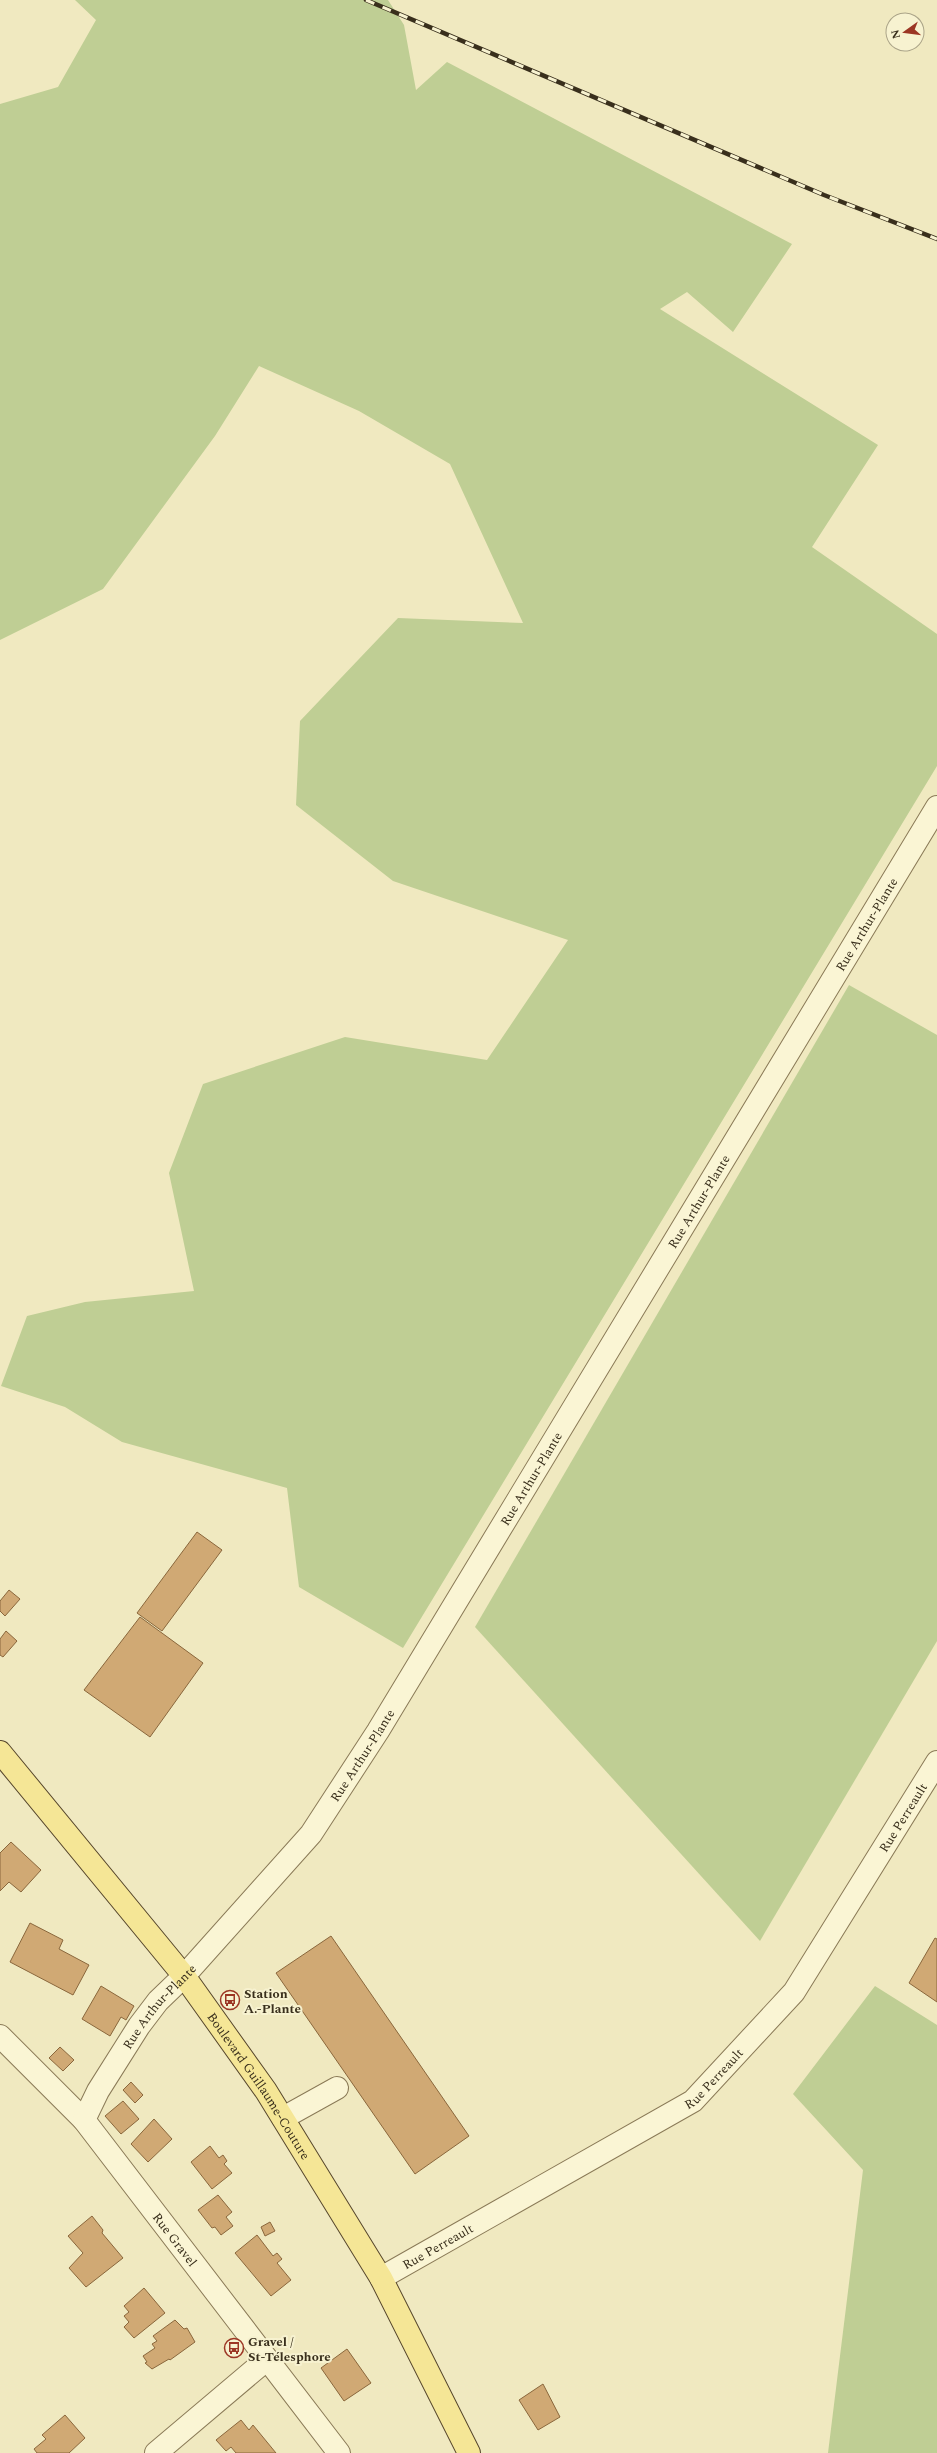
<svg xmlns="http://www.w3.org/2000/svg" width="937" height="2453" font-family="Spectral,serif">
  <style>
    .green { fill: #bfce94 }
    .building { fill: #d0a974; stroke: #8a673c }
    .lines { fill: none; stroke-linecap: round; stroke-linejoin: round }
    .minor-casing { stroke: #8a7a57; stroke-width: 24 }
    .major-casing { stroke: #57472c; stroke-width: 24 }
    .minor { stroke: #faf5d4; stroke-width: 22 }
    .major { stroke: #f5e696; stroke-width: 22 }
    .rail-casing { stroke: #392f1c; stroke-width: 4.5 }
    .rail { stroke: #f7f2d0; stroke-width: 3; stroke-dasharray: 9; stroke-linecap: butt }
    .labels { text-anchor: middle; stroke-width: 4; stroke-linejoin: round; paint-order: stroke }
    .street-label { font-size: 13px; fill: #392f1c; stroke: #f7f2d0 }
    .poi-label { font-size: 13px; font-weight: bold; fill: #392f1c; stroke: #f7f2d0; text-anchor: start }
  </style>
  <rect width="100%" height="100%" fill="#f0e9c0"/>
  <g class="green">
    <path d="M75,0H388L404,25L416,90L447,62L792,244L733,332L687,292L660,309L878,445L812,547L937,634V766L403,1648L299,1587L287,1488L122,1442L65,1407L1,1386L27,1316L85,1302L194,1291L169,1173L203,1084L345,1037L487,1060L568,940L393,881L296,805L300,721L398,618L523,623L450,464L359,411L259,366L215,436L103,589L0,640V104L58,87L96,20Z"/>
    <path d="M849,985L937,1035V1641L760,1941L475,1627Z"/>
    <path d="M875,1986L937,2025V2453H828L863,2170L793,2094Z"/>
  </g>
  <g class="building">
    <path d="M197,1532L222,1550L162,1631L137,1613Z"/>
    <path d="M9,1590L20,1599L5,1616L0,1611V1601Z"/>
    <path d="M140,1617L203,1663L150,1737L84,1690Z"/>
    <path d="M6,1631L17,1641L3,1657L0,1655V1639Z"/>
    <path d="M11,1842L41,1870L21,1892L9,1882L0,1891V1853Z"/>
    <path d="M30,1923L63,1940L59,1949L89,1965L73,1995L10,1962Z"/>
    <path d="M331,1936L469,2136L415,2174L276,1973Z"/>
    <path d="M935,1938L937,1939V2002L909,1983Z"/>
    <path d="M101,1986L134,2006L126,2020L121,2017L110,2036L82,2019Z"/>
    <path d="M60,2047L74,2060L63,2071L49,2058Z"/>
    <path d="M131,2082L143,2095L135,2103L123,2090Z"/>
    <path d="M123,2101L139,2119L121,2134L105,2116Z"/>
    <path d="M154,2119L172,2139L148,2162L131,2144Z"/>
    <path d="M210,2146L219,2158L223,2155L227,2161L224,2164L232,2173L212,2189L191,2162Z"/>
    <path d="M218,2195L232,2212L226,2217L233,2226L221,2235L215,2227L212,2228L198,2210Z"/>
    <path d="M92,2216L103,2230L102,2233L123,2258L86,2287L69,2268L83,2253L68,2236Z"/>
    <path d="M270,2222L275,2231L265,2236L261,2227Z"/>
    <path d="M257,2235L273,2256L277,2253L282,2259L277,2263L291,2280L271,2296L235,2253Z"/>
    <path d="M144,2288L165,2313L134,2338L124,2327L129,2322L124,2316L129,2312L124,2306Z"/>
    <path d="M175,2320L184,2329L187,2328L195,2342L170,2360L169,2359L152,2369L145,2363L147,2362L143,2356L155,2348L152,2344L157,2341L153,2336Z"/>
    <path d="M347,2349L371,2383L344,2401L321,2368Z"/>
    <path d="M543,2384L560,2417L538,2430L519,2400Z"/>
    <path d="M65,2415L85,2438L69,2453H37L34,2449L46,2439L42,2435Z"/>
    <path d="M241,2420L249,2430L253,2425L276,2453H236L231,2447L226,2451L216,2440Z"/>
  </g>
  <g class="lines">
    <defs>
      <g id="minor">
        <path id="s1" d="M0,2036L84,2120L339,2453"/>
        <path d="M283,2118L337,2088"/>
        <path id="s2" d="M84,2120L98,2091L139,2026L158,2001L184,1976L311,1834L378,1731L937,807"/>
        <path id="s3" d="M381,2278L693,2101L794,1992L937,1762"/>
        <path d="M156,2453L266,2360"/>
      </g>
      <g id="major">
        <path id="s4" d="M0,1752L184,1976L266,2091L381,2278L469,2453"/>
      </g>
    </defs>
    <use href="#minor" class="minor-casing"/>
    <use href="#major" class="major-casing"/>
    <use href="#minor" class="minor"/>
    <use href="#major" class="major"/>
    <defs>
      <path id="rail" d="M366,0L824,195L937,239"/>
    </defs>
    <use href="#rail" class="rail-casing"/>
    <use href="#rail" class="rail"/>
  </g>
  <defs>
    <symbol id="bus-ring" viewBox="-11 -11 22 22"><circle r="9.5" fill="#f7f2d0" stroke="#9c3624" stroke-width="1.5"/><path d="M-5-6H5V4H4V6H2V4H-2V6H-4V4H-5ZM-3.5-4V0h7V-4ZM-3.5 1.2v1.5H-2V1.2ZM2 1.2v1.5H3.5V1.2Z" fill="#9c3624"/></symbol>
  </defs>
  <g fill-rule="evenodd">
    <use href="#bus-ring" x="219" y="1989" width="22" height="22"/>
    <use href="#bus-ring" x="223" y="2337" width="22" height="22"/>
  </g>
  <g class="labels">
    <g class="street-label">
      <text dy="5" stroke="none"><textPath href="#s2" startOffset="1433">Rue Arthur-Plante</textPath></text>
      <text dy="5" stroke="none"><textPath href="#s2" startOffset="1109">Rue Arthur-Plante</textPath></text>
      <text dy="5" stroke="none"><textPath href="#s2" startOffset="785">Rue Arthur-Plante</textPath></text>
      <text dy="5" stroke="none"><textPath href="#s2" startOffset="461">Rue Arthur-Plante</textPath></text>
      <text dy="5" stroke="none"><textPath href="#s3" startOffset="713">Rue Perreault</textPath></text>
      <text dy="5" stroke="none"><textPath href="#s2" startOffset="137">Rue Arthur-Plante</textPath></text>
      <text dy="5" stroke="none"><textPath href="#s3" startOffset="389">Rue Perreault</textPath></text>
      <text dy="5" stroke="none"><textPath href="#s4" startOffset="423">Boulevard Guillaume-Couture</textPath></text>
      <text dy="5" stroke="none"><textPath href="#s1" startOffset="269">Rue Gravel</textPath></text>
      <text dy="5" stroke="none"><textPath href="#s3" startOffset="65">Rue Perreault</textPath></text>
    </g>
    <g class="poi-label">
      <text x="244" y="1998">Station<tspan x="244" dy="15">A.-Plante</tspan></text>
      <text x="248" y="2346">Gravel /<tspan x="248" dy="15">St-Télesphore</tspan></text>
    </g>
  </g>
  <g transform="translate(905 32) rotate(256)"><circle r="19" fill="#f7f2d0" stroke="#aba488"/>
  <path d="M0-3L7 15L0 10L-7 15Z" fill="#9c3624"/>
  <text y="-6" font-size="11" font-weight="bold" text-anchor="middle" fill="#392f1c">N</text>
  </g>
</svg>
